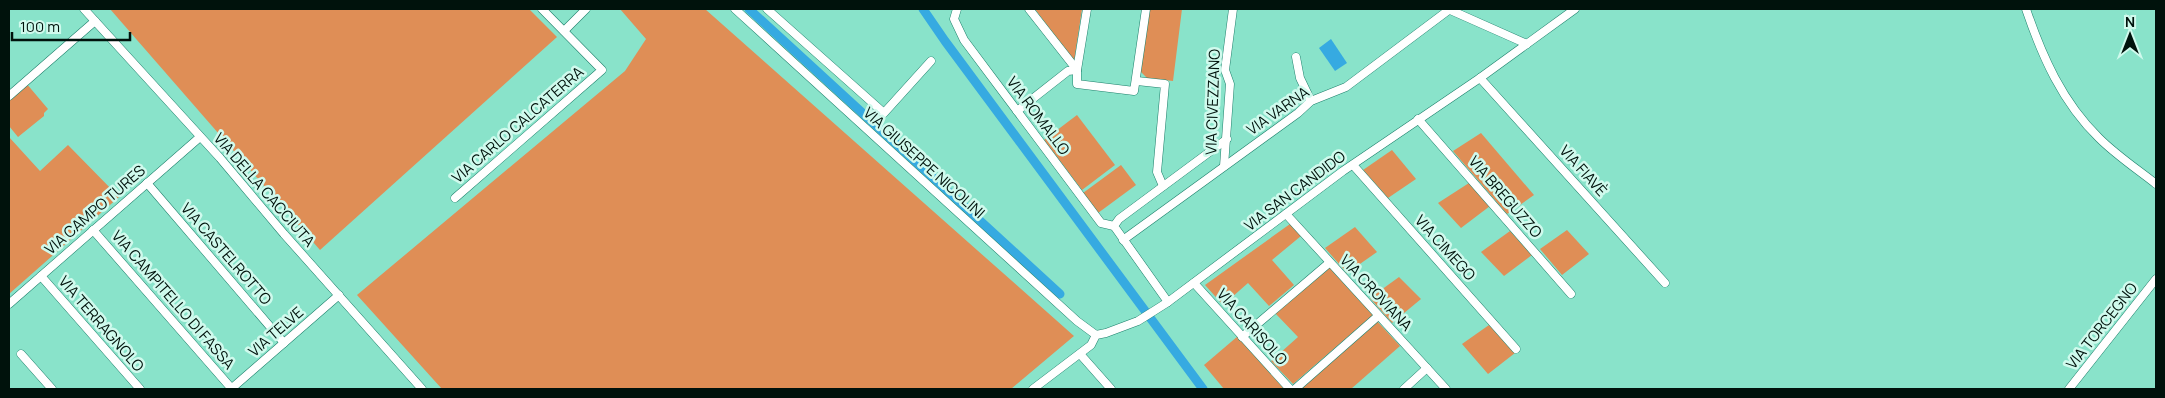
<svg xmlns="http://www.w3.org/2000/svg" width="2165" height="398" font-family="Manrope,sans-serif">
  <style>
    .green { fill: #df8e56 }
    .water { fill: #36aae1 }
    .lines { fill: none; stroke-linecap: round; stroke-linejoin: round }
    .canal { stroke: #36aae1; stroke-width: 9 }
    .street-casing { stroke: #1e816c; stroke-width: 9 }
    .street { stroke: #fff; stroke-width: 8 }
    .labels { text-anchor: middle; stroke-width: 5; stroke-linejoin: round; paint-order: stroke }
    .street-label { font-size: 15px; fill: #00120c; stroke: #d0faed }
  </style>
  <rect width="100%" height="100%" fill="#89e3ca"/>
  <g class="green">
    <path d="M110,9H529L557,37L320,250Z"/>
    <path d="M620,9H705L1074,336L1011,389H442L357,295L625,71L646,39Z"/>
    <path d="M1035,9H1082L1074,62Z"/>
    <path d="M1148,9H1182L1173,81L1147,78L1140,71Z"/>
    <path d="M26,83L48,109L44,113V116L18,137L9,126V98Z"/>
    <path d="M1077,115L1115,165L1082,190L1044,140Z"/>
    <path d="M1481,133L1534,195L1507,214L1453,151Z"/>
    <path d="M9,137L40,171L68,145L119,197L9,294Z"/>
    <path d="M1392,150L1416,179L1388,198L1363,170Z"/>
    <path d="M1121,165L1136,185L1098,213L1083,193Z"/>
    <path d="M1469,183L1490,206L1461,228L1438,203Z"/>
    <path d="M1290,224L1301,236L1272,260L1294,285L1269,306L1248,283L1223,305L1205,285Z"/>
    <path d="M1355,227L1377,252L1347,273L1325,248Z"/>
    <path d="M1567,230L1589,254L1562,275L1540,249Z"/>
    <path d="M1510,231L1532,255L1504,276L1481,252Z"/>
    <path d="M1329,267L1373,315L1293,384L1271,361L1298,337L1275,313Z"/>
    <path d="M1399,277L1421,299L1392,323L1370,298Z"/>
    <path d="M1377,321L1400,346L1351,389H1300Z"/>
    <path d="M1489,325L1515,353L1488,374L1462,344Z"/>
    <path d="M1238,336L1284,389H1224L1204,365Z"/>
  </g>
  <path class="water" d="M1331,39L1347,63L1335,71L1319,48Z"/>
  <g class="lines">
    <g class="canal">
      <path d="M749,9L1060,294"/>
      <path d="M923,9L945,41L1203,389"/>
    </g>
    <defs>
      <g id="street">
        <path d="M84,9L220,158L284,234L422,389"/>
        <path d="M735,9L1077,321L1096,335"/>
        <path d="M767,9L884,113L931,61"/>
        <path d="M957,9L954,19L964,40L1101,223L1114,226"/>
        <path d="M1029,9L1077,70"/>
        <path d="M1087,9L1077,70V84L1134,91L1146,9"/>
        <path d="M1448,9L1527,44"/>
        <path d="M2026,9C2042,56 2062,102 2099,138C2116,155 2137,169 2156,184"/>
        <path d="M564,31L586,9"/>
        <path d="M1296,57L1300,78L1311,101"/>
        <path d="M1480,78L1665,283"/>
        <path d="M1137,81L1165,84L1157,172L1163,186"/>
        <path d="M9,96L95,21"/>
        <path d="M1017,111L1068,71L1077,70"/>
        <path d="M1418,119L1571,294"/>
        <path d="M1353,165L1516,349"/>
        <path d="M1224,166L1230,84L1225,70L1233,9"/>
        <path d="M147,183L284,343"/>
        <path d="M455,198L602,70L542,9"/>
        <path d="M1286,214L1446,389"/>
        <path d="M93,230L232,389"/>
        <path d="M1123,240L1298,113L1311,101L1346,87L1450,9"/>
        <path d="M41,276L140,389"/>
        <path d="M1194,283L1290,389"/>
        <path d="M1168,302L1114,226L1119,219L1227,139"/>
        <path d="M9,304L200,137"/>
        <path d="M1242,337L1329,263"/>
        <path d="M21,354L52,389"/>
        <path d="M1080,354L1111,389"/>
        <path d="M231,389L339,295"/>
        <path d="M1033,389L1091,345L1096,335L1106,333L1138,321L1168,302L1343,171L1480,78L1575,9"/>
        <path d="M1295,389L1378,316"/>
        <path d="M1404,389L1427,368"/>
        <path d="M2069,389L2156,279"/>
      </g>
    </defs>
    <use href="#street" class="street-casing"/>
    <use href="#street" class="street"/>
  </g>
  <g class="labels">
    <g class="street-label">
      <text transform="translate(1213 102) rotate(-88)" y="5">VIA CIVEZZANO</text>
      <text transform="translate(1278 111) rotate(-35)" y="5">VIA VARNA</text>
      <text transform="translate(1038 116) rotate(53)" y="5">VIA ROMALLO</text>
      <text transform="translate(518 125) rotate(-41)" y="5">VIA CARLO CALCATERRA</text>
      <text transform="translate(924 163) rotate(42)" y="5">VIA GIUSEPPE NICOLINI</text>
      <text transform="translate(1583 171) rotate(48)" y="5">VIA FIAVÈ</text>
      <text transform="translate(264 190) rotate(49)" y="5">VIA DELLA CACCIUTA</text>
      <text transform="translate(1295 191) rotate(-37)" y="5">VIA SAN CANDIDO</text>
      <text transform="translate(1505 197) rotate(49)" y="5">VIA BREGUZZO</text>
      <text transform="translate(95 210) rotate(-41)" y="5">VIA CAMPO TURES</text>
      <text transform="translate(1445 248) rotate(48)" y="5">VIA CIMEGO</text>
      <text transform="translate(226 254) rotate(49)" y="5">VIA CASTELROTTO</text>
      <text transform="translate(1376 293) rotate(47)" y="5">VIA CROVIANA</text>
      <text transform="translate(173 300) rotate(49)" y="5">VIA CAMPITELLO DI FASSA</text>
      <text transform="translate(101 324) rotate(49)" y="5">VIA TERRAGNOLO</text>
      <text transform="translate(2102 326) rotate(-52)" y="5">VIA TORCEGNO</text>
      <text transform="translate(1252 327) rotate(48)" y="5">VIA CARISOLO</text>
      <text transform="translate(276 332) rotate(-41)" y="5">VIA TELVE</text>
    </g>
  </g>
  <rect width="2165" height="398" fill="none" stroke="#00120c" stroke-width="20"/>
  <g transform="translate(2130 35)" stroke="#d0faed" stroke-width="4" paint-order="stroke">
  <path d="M0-4L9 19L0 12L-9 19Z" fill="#00120c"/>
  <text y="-8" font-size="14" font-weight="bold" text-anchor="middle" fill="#00120c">N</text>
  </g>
  <path d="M12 32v8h118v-8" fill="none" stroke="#00120c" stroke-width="2.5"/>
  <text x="20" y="32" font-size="15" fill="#00120c" stroke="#d0faed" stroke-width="4" paint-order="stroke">100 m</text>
</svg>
